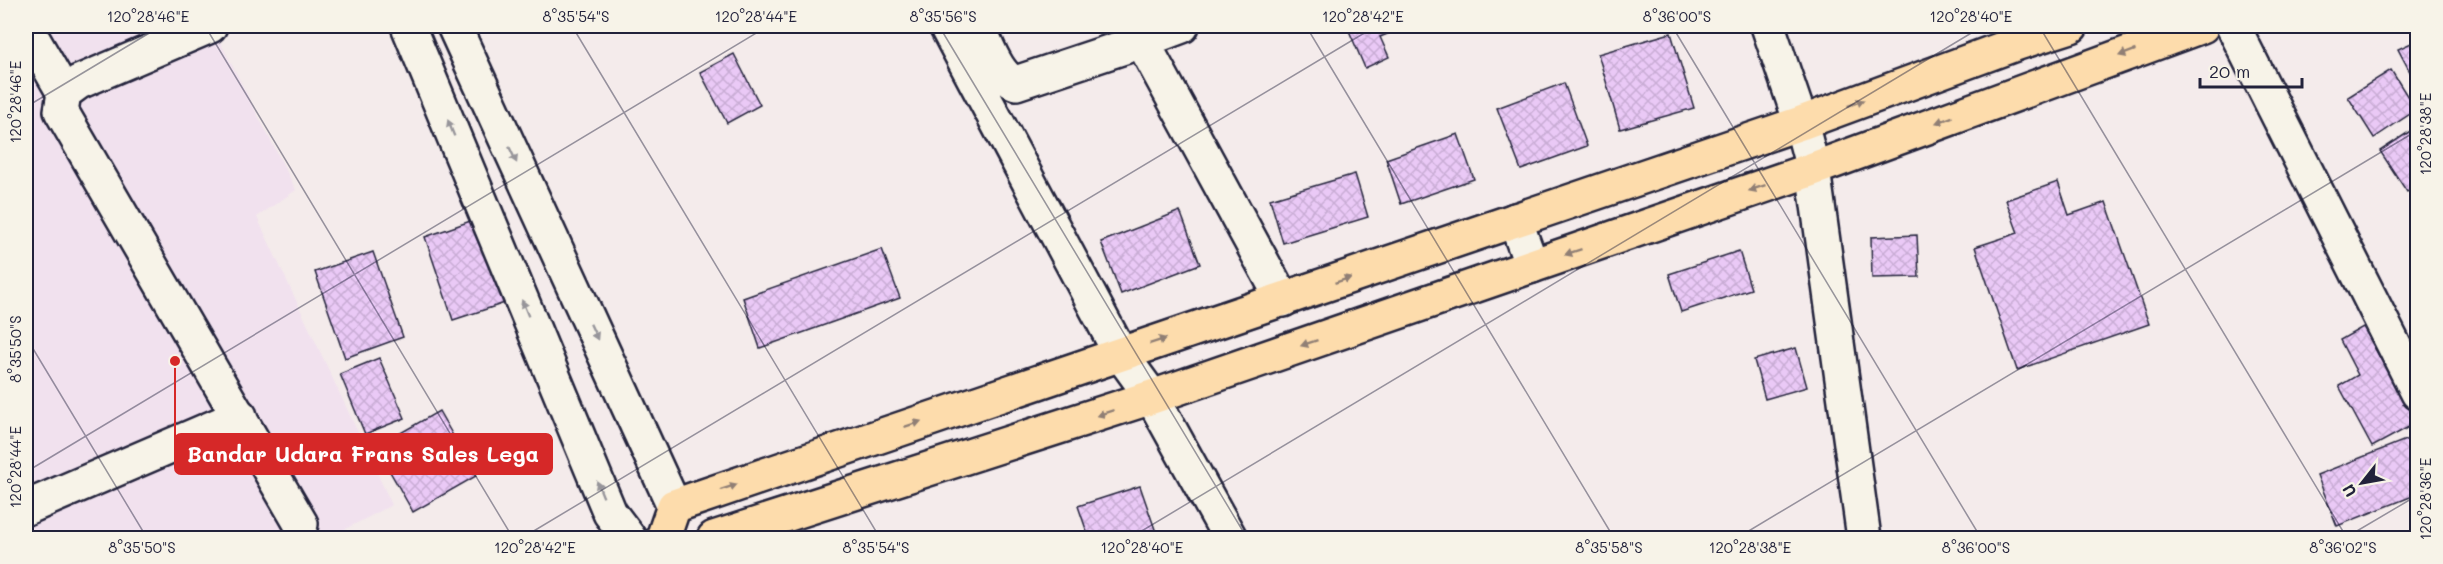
<svg xmlns="http://www.w3.org/2000/svg" width="2443" height="564" font-family="Mali,sans-serif">
  <style>
    .built { fill: #f1e1ee }
    .building { fill: url(#building-cross-hatch); stroke: #22223b; stroke-width: 1.5 }
    .lines { fill: none; stroke-linecap: round; stroke-linejoin: round }
    .minor-casing { stroke: #22223b; stroke-width: 38 }
    .highway-casing { stroke: #22223b; stroke-width: 38 }
    .minor { stroke: #f7f3e8; stroke-width: 33 }
    .highway { stroke: #fddcac; stroke-width: 33 }
    .oneway { fill: #907f74 }
    .oneway2 { fill: #97959a }
    .ticks { fill: none; stroke: #22223b; stroke-width: 1.5; stroke-opacity: 0.45 }
    .leader { fill: none; stroke: #d62828; stroke-width: 2 }
    .callout-dot { fill: #d62828; stroke: #f7f3e8; stroke-width: 2 }
    .callout { fill: #d62828; stroke: #d62828; stroke-width: 2 }
    .callout-label { font-size: 22px; text-anchor: middle; font-weight: bold; fill: #fff }
    .neatline { fill: none; stroke: #22223b; stroke-width: 2 }
    .ticks-label { font-size: 15px; text-anchor: middle; fill: #22223b }
  </style>
  <defs>
    <pattern id="building-cross-hatch" width="8" height="8" patternUnits="userSpaceOnUse" patternTransform="scale(1.5)"><rect width="8" height="8" fill="#eac9f6"/><path d="M0 0l8 8M0 8l8-8" fill="none" stroke="#c8acd4"/></pattern>
  </defs>
  <rect width="100%" height="100%" fill="#f4ebeb"/>
  <filter id="ink" filterUnits="userSpaceOnUse"><feTurbulence type="fractalNoise" baseFrequency=".0167" numOctaves="2"/><feDisplacementMap in="SourceGraphic" scale="12" xChannelSelector="R" yChannelSelector="G"/><feConvolveMatrix kernelMatrix="1 2 1 2 8 2 1 2 1" color-interpolation-filters="sRGB"/></filter>
  <g filter="url(#ink)">
    <path class="built" d="M26,26H212L296,190L257,217L392,505L328,538H26Z"/>
    <g class="building">
      <path d="M1347,26H1407L1380,37L1389,57L1365,68Z"/>
      <path d="M1671,33L1694,108L1620,129L1598,54Z"/>
      <path d="M2418,40V87L2398,49Z"/>
      <path d="M734,54L760,105L727,123L700,72Z"/>
      <path d="M2391,70L2416,110L2374,138L2348,97Z"/>
      <path d="M1564,83L1587,146L1521,170L1497,108Z"/>
      <path d="M2418,126V184L2407,192L2380,151Z"/>
      <path d="M1458,134L1474,179L1401,204L1386,159Z"/>
      <path d="M1355,174L1368,217L1283,243L1270,199Z"/>
      <path d="M2058,182L2069,215L2106,202L2149,324L2017,370L1975,247L2018,233L2006,200Z"/>
      <path d="M1180,211L1200,264L1121,294L1101,242Z"/>
      <path d="M479,218L508,302L453,320L425,237Z"/>
      <path d="M1917,235L1919,277L1872,278L1871,237Z"/>
      <path d="M882,249L900,298L760,348L743,298Z"/>
      <path d="M1739,251L1751,289L1681,312L1669,274Z"/>
      <path d="M373,252L403,337L345,358L315,272Z"/>
      <path d="M2363,327L2383,363L2386,360L2418,417V422L2372,447L2339,386L2358,375L2340,340Z"/>
      <path d="M1796,348L1807,387L1765,399L1754,360Z"/>
      <path d="M379,358L405,418L365,434L340,374Z"/>
      <path d="M439,411L476,476L413,512L376,447Z"/>
      <path d="M2418,435V494L2337,526L2317,475Z"/>
      <path d="M1140,486L1158,538H1089L1078,506Z"/>
    </g>
    <g class="lines">
      <defs>
        <g id="minor">
          <path d="M210,26L79,82L64,93L61,111L301,524"/>
          <path d="M408,26L610,513L629,538"/>
          <path d="M454,26L674,506"/>
          <path d="M946,26L1120,353L1152,397L1230,538"/>
          <path d="M978,26C987,43 996,77 1016,83L1142,41L1182,26"/>
          <path d="M1768,26L1801,123L1813,169L1864,538"/>
          <path d="M2233,26L2418,393"/>
          <path d="M26,27L64,93"/>
          <path d="M1142,41L1283,300"/>
          <path d="M1515,220L1532,266"/>
          <path d="M26,508L240,416"/>
        </g>
        <g id="highway">
          <path d="M663,538L674,506L1801,123L2018,43L2071,26"/>
          <path d="M714,538L1152,397L1813,169L2202,26"/>
        </g>
      </defs>
      <use href="#minor" class="minor-casing"/>
      <use href="#highway" class="highway-casing"/>
      <use href="#minor" class="minor"/>
      <use href="#highway" class="highway"/>
    </g>
    <defs><path id="oneway-solid" d="M-6-.8H1V-3.2L6.5 0L1 3.2V.8H-6Z" transform="scale(1.5)"/></defs>
    <g class="oneway">
      <use href="#oneway-solid" transform="translate(2127 53) rotate(160)"/>
      <use href="#oneway-solid" transform="translate(1856 103) rotate(-20)"/>
      <use href="#oneway-solid" transform="translate(1944 120) rotate(160)"/>
      <use href="#oneway-solid" transform="translate(1757 188) rotate(161)"/>
      <use href="#oneway-solid" transform="translate(1573 252) rotate(161)"/>
      <use href="#oneway-solid" transform="translate(1343 280) rotate(-19)"/>
      <use href="#oneway-solid" transform="translate(1158 341) rotate(-18)"/>
      <use href="#oneway-solid" transform="translate(1309 343) rotate(161)"/>
      <use href="#oneway-solid" transform="translate(1105 413) rotate(162)"/>
      <use href="#oneway-solid" transform="translate(913 424) rotate(-19)"/>
      <use href="#oneway-solid" transform="translate(729 487) rotate(-19)"/>
    </g>
    <g class="oneway2">
      <use href="#oneway-solid" transform="translate(451 128) rotate(-112)"/>
      <use href="#oneway-solid" transform="translate(513 155) rotate(65)"/>
      <use href="#oneway-solid" transform="translate(525 308) rotate(-112)"/>
      <use href="#oneway-solid" transform="translate(594 332) rotate(65)"/>
      <use href="#oneway-solid" transform="translate(600 489) rotate(-112)"/>
    </g>
  </g>
  <path class="ticks" d="M205,26L513,538M572,26L880,538M939,26L1247,538M1306,26L1614,538M1672,26L1981,538M2039,26L2347,538M2406,26L2418,45M26,107L161,26M26,337L147,538M26,472L768,26M522,538L1376,26M1130,538L1983,26M1737,538L2418,130M2345,538L2418,495"/>
  <path class="leader" d="M175 361L175 454"/>
  <circle class="callout-dot" cx="175" cy="361" r="6"/>
  <rect class="callout" x="175" y="434" width="377" height="40" rx="6"/>
  <g class="callout-label">
    <text x="363" y="462">Bandar Udara Frans Sales Lega</text>
  </g>
  <rect width="2443" height="564" fill="none" stroke="#f7f3e8" stroke-width="66"/>
  <g transform="translate(2362 483) rotate(239)" stroke="#f7f3e8" stroke-width="4.5" paint-order="stroke">
  <path d="M0-4.5L10 22L0 15L-10 22Z" fill="#22223b"/>
  <text y="-9" font-size="16" font-weight="bold" text-anchor="middle" fill="#22223b">U</text>
  </g>
  <path d="M2200 78v9h102v-9" fill="none" stroke="#22223b" stroke-width="3"/>
  <text x="2209" y="78" font-size="18" fill="#22223b" stroke="#f7f3e8" stroke-width="4.5" paint-order="stroke">20 m</text>
  <rect x="33" y="33" width="2377" height="498" class="neatline"/>
  <g class="ticks-label">
    <text x="148" y="22">120°28'46"E</text>
    <text x="576" y="22">8°35'54"S</text>
    <text x="756" y="22">120°28'44"E</text>
    <text x="943" y="22">8°35'56"S</text>
    <text x="1363" y="22">120°28'42"E</text>
    <text x="1677" y="22">8°36'00"S</text>
    <text x="1971" y="22">120°28'40"E</text>
    <text transform="translate(16 102) rotate(-90)" y="5">120°28'46"E</text>
    <text transform="translate(2426 134) rotate(-90)" y="5">120°28'38"E</text>
    <text transform="translate(16 349) rotate(-90)" y="5">8°35'50"S</text>
    <text transform="translate(16 467) rotate(-90)" y="5">120°28'44"E</text>
    <text transform="translate(2426 499) rotate(-90)" y="5">120°28'36"E</text>
    <text x="142" y="553">8°35'50"S</text>
    <text x="535" y="553">120°28'42"E</text>
    <text x="876" y="553">8°35'54"S</text>
    <text x="1142" y="553">120°28'40"E</text>
    <text x="1609" y="553">8°35'58"S</text>
    <text x="1750" y="553">120°28'38"E</text>
    <text x="1976" y="553">8°36'00"S</text>
    <text x="2343" y="553">8°36'02"S</text>
  </g>
</svg>
